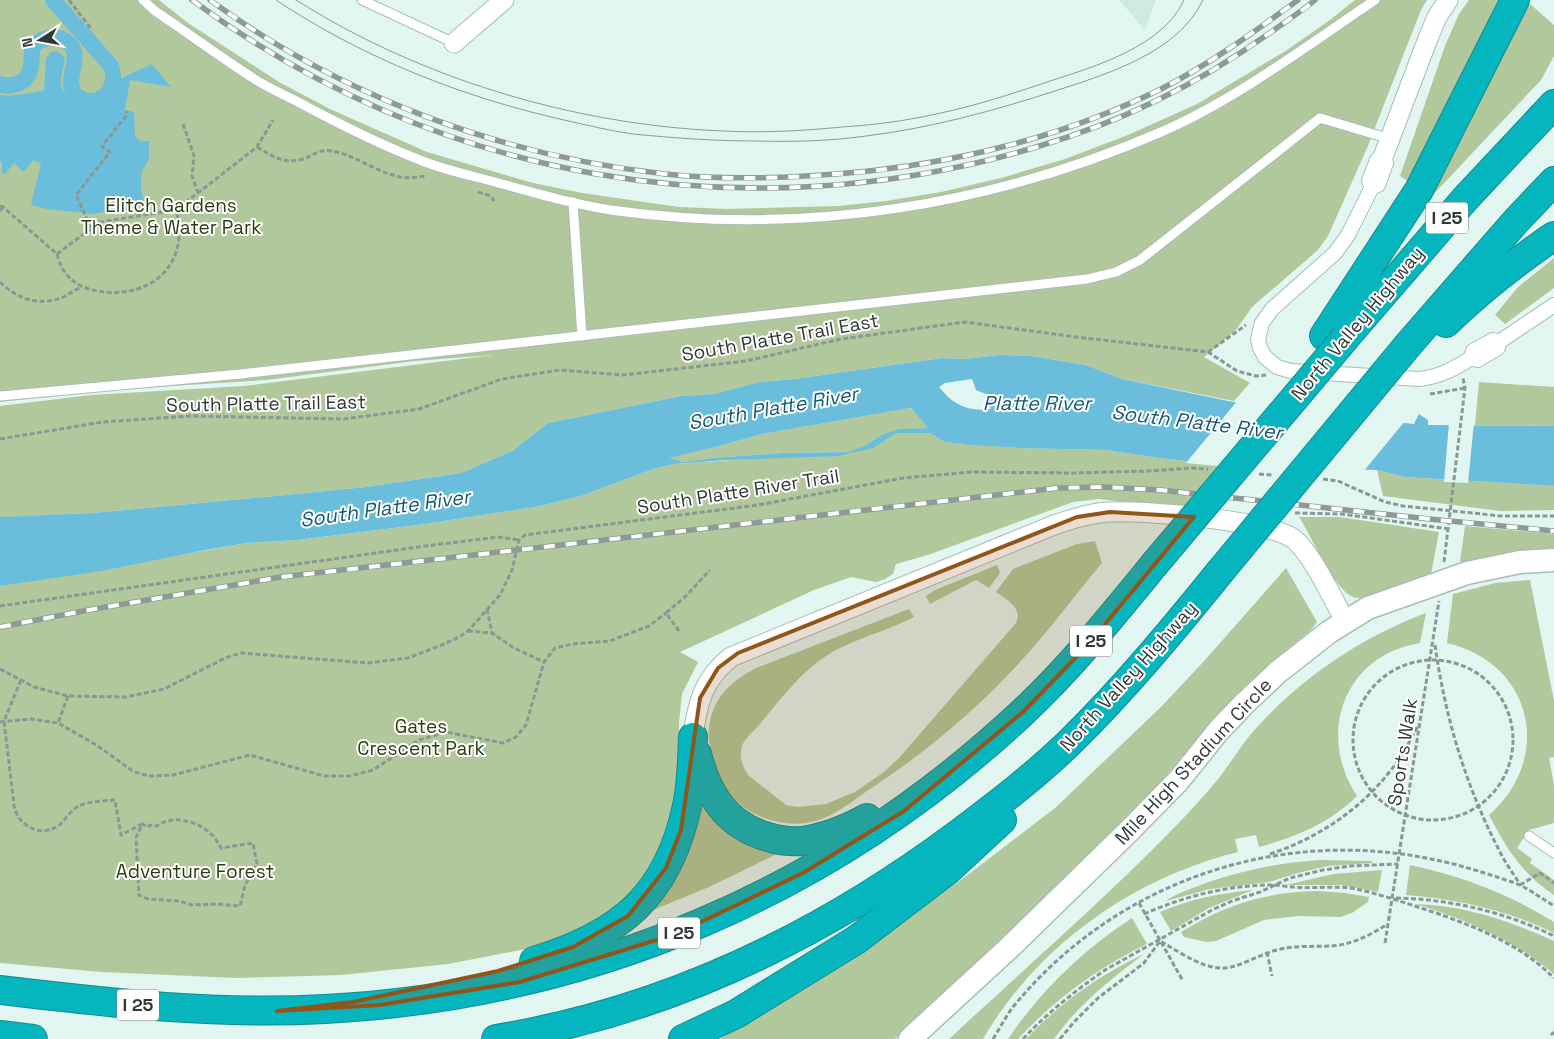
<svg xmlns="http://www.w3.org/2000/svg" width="1554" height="1039" font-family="'Space Grotesk',sans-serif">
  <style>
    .built { fill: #cdeae2 }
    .green { fill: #b1c89c }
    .water { fill: #6abddb; fill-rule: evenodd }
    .pier { fill: #e1f6f0 }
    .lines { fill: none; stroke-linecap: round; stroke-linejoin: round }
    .canal { stroke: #6abddb; stroke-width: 16 }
    .service-casing { stroke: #a9bdb7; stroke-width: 11 }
    .pedestrian-casing { stroke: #a9bdb7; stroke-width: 16 }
    .minor-casing { stroke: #a9bdb7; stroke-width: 21 }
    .tertiary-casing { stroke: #a9bdb7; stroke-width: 25 }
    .motorway-casing { stroke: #158a8f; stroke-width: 30 }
    .path { stroke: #899894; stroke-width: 3; stroke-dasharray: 5 2.5; stroke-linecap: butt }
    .service { stroke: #fff; stroke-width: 9 }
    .pedestrian { stroke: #fff; stroke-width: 14 }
    .minor { stroke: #fff; stroke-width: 19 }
    .tertiary { stroke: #fff; stroke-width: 22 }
    .motorway { stroke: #06b6be; stroke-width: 28 }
    .tram { stroke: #8d9b97; stroke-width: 1 }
    .rail-casing { stroke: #8d9b97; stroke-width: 5.5 }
    .rail { stroke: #fff; stroke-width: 4; stroke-dasharray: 11; stroke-linecap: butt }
    .motorway-bridge-casing { stroke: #158a8f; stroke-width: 30; stroke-linecap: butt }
    .motorway-bridge { stroke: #06b6be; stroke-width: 28 }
    .marked { fill: #925519; fill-opacity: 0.2; stroke: #925519; stroke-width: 4; stroke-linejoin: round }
    .labels { text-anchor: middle; stroke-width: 4; stroke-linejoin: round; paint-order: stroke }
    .shield { fill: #fff; stroke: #6f7473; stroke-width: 1 }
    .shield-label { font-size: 18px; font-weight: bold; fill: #313937 }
    .park-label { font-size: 19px; fill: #293d10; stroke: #fff }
    .street-label { font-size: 19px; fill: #313937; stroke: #fff }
    .water-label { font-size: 20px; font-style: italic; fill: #165a6f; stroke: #fff }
  </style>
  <rect width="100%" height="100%" fill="#e1f6f0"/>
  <path class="built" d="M1119,0H1156L1145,30Z"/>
  <g class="green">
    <path d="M0,0H159L188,23L279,82L330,109L427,152L533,183L582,193L679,207L727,209L838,206L886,201L941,192L1001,178L1065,159L1128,135L1197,104L1287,50L1330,20L1355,0H1427L1421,10L1367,148L1328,236L1318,250L1252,307L1236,330L1204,357L1250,383L1234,401L1122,379L1086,365L1032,356L999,355L964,359L942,358L794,379L759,382L714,394L681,396L548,423L512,451L461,473L366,487L276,496L93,513L6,517H0V406L91,395L244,386L493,355L415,361L266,380L109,390L0,402Z"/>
    <path d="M1469,0H1498L1449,112L1409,182L1400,176L1445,46L1459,14Z"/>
    <path d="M1530,4L1554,25V56L1541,80L1431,197L1427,193Z"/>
    <path d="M1554,258V288L1505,324L1495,315L1518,287Z"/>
    <path d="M1479,382L1554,387V426L1475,425Z"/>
    <path d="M911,408L929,428C905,429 889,429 869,444L896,433H930L945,442L1018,448L1106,450L1158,458L1238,466L1199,511L1099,499L1073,502L928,555L896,564L893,574L885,579L876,582L851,577L814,590L680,652L698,662L682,694L679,723L680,785L675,819L646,882L604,921L536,947L448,964L341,975L236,978L102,972L0,963V586L247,543L297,540L418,525L535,507L581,496L653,469L674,464L847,452L781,453L712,458L683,462L667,458L720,446L762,434Z"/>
    <path d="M1377,470L1405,477L1554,486V510L1500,511L1383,496Z"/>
    <path d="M1299,517H1340L1439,532L1431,574C1410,579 1392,589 1372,596C1367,598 1359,599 1353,597C1334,590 1311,535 1299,517Z"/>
    <path d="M1465,526L1554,534V551L1463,563L1460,561Z"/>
    <path d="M1095,541L1102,563C1074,596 1049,631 1020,662C975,711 925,753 870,789C852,801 833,818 811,822C777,829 738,813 721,782C718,777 716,770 714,764C707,744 706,722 717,702C725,687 741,676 756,668L909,609L914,617C889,630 861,637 836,650C804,667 782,698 759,725C754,731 745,738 742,746C739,756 742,766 748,775L786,805L797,807L826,804L855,792L884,772L899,758L1016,623C1023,608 1007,600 996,592L1013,569L1077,544Z"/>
    <path d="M997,565L1000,573L989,588L976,580L930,604L926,596L935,590Z"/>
    <path d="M1286,568L1317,622L1311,630L1281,654L1245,686L1148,796L1099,846L895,1039H720L794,995L868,945L965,877L1055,808L1161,707L1205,660Z"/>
    <path d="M1530,580L1554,701V757L1549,758L1554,785V823L1529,830L1517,848L1532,859L1530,863L1554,880V895C1523,875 1506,848 1489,815C1554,758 1533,663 1447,643L1453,594L1495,583Z"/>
    <path d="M1426,613L1420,643C1344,655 1316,734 1357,796C1330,823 1296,837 1259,847L1256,835L1235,839L1238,852C1133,878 1038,945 983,1039H949C1022,971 1098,905 1168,834C1186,816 1203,797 1219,778C1232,761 1243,742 1258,726C1304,676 1362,637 1426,613Z"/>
    <path d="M706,798L791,847L709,887L646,913L696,800Z"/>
    <path d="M1320,860L1372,861V863L1328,866L1298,873L1269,882L1210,889L1166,901C1172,896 1182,892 1190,889C1232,872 1275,863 1320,860Z"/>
    <path d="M1410,865C1462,876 1509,894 1554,922V933C1507,910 1457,899 1406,895Z"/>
    <path d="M1382,870L1378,892L1341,885H1286L1333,874Z"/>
    <path d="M1253,890L1209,908L1171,931L1160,912C1190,899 1221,893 1253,890Z"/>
    <path d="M1317,891L1345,893L1369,897L1368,902L1352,913L1340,917L1298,916L1264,920L1216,941L1207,942L1184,937L1181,932C1224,905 1266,892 1317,891Z"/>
    <path d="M1415,904C1462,905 1511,921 1554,941V974C1513,940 1466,919 1415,904Z"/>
    <path d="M1132,918L1147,944C1098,968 1055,999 1018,1039H1008C1041,990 1083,950 1132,918Z"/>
    <path d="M1144,954C1111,979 1078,1005 1054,1039H1026C1060,1003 1099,975 1144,954Z"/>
  </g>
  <g class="water">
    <path d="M57,51L65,58C62,76 55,87 72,101L80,100L92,104L102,102L112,96L120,79L152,64L171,87L130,80L125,110L134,112L135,136L140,141H149V158L142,172L141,181V191L144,200H139L135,207L92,214L47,209L31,205L41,164L33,160L24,172L14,163L5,174L2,173V162L0,161V100L1,95L10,96L44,91L46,58L51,52Z"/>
    <path d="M999,355L1032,356L1086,365L1122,379L1272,410L1414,424L1419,414L1428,420V425L1554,426V486L1405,477L1377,470L1238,466L1158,458L1106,450L1018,448L973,445L945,442L930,433H896L873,448L838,456L726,460L674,464L653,469L581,496L535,507L418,525L297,540L247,543L205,550L101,571L0,586V517L93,513L276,496L366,487L461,473L512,451L548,423L681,396L714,394L759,382L794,379L942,358L964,359ZM972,379L976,390L986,394L991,398L988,404L991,409C968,412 953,405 939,387L945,383ZM911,408L928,428L900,429L884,434L866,445L849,452L781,453L712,458L683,462L669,458L720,446L762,434Z"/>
  </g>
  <g class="pier">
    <path d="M1238,400L1273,408L1405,421L1363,472L1238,468L1186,463Z"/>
    <path d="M1449,423H1474L1468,483L1444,482Z"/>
  </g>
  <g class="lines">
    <path class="canal" d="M0,84C14,89 30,81 31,65C32,60 31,55 32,50C36,39 52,35 62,39C90,52 61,78 75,94C93,113 121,92 111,66L53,0"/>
    <defs>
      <g id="service">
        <path d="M143,0L155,11C188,33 220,57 253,78C268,88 285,95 300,103C339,124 379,144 420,160C446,171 475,176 502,184C540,194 579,206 618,211C802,236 991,206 1161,132C1235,100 1308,45 1375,0"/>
        <path d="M362,0L454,43"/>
        <path d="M573,202L582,336"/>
        <path d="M0,396L241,374L1087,279L1116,272L1140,260L1320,118L1390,139"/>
        <path d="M1529,836L1554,853"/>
      </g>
      <g id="pedestrian">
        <path d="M1372,187L1369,181L1377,160L1383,157L1386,163L1378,185L1372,187L1348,235L1335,253L1272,309L1262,323L1258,339L1260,348L1265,357L1277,367L1291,371L1419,379C1439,377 1454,369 1471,358L1473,351L1493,340L1499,342"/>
        <path d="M1471,358L1478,360L1498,348L1499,342L1554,305"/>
      </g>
      <g id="minor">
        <path d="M454,43L504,0"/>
        <path d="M1383,157L1427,41L1437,17L1448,0"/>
        <path d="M693,737C697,704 703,679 731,657L1054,525C1072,519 1090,513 1109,512C1142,510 1272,520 1295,540C1313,556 1333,599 1345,621"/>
      </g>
      <path id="tertiary" d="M910,1039L1010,947L1131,829L1179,780L1219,730L1245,703L1278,672L1329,632L1368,608L1467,573L1520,562L1554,560"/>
      <g id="motorway">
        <path d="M1446,323C1479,291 1516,262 1554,236"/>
        <path d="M1324,336L1419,190L1515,0"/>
        <path d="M1346,337L1465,199L1554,104"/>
        <path d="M1408,345L1516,221L1554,181"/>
        <path d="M697,754C707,794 726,825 768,837C778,840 791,842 802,841C825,838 847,829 867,818"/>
        <path d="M534,961C620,935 668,896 687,806C692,784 692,760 693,737"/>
        <path d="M0,990C108,1003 216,1015 325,1009C589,995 830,893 1023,712C1071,667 1112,616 1153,566"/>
        <path d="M0,1035L33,1039"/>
        <path d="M496,1039C668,1011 822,936 961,832C998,804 1036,775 1070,742C1124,689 1172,631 1219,573"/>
        <path d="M683,1039L736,1014L856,940L948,870L1002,820"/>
      </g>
    </defs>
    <use href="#service" class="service-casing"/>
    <use href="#pedestrian" class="pedestrian-casing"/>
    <use href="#minor" class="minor-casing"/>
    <use href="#tertiary" class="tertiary-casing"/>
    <use href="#motorway" class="motorway-casing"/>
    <g class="path">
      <path d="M69,0L92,30"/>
      <path d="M183,124L194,156L192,176L198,193"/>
      <path d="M257,147C272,156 285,165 303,159C315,155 318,149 332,151C355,155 376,172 400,177C408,179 418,177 426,176"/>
      <path d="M478,192L491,196L494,201"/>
      <path d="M0,206L3,207L57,254C59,262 62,269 67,275C76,286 91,291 105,292C156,297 190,260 176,210"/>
      <path d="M0,211L3,207"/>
      <path d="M91,228L76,195L110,152L102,146L126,116L127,111"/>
      <path d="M57,254L100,222L176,210L257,147L273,120"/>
      <path d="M0,282C17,299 38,306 61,298C69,295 75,289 82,287"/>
      <path d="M1208,352L1246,325"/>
      <path d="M1430,394L1465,388"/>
      <path d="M0,439L103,422L190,416L344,419L419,409L502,379L560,370L623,375L746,361L841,339L965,322L1076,337L1208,352L1237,371L1256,376L1266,375"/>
      <path d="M1259,474L1272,475"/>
      <path d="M1323,479L1338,481L1385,502L1403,506L1501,516H1554"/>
      <path d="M1295,513L1342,514L1449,529"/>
      <path d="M1444,562L1465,388L1463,378"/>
      <path d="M0,606L418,547L498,537L519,540"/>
      <path d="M487,609L492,633"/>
      <path d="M468,631L492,633L514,648L544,662L555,648L572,644L610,641L649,626L666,613"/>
      <path d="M679,631L666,613L686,596L710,570"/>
      <path d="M1435,645C1445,716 1465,784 1498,848C1504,861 1512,872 1520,884"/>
      <circle cx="1433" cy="740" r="80"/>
      <path d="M0,669L34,687L68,696L126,697L164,689L225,658L241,653L368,663L408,658L444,644L459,637L468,631L500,595L512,570L519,540L525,535L758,505L903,478L971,472L1073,473L1149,471L1192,468L1208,469"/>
      <path d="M21,680L4,721L14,805C17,825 39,838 58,826C65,821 69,812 77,807C88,801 103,801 115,800L121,835L142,824L136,838L139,895L148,899L179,901L192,905L217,904L240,906L245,885L257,864L253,843L221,848C218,844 216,838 212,835C199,821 172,814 157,826L151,825L147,827L142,824"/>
      <path d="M68,696L58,723L98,746L134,772L150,776L173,775L250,755L324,776H350L373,770L419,740L446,732L503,743L516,737L526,725L544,662"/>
      <path d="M0,722L31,719L58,723"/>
      <path d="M1270,854C1318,838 1360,810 1391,770C1403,756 1410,740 1419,724"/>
      <path d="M1520,885L1540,873L1554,883"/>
      <path d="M1396,898C1450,899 1505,912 1554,936"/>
      <path d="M1139,903L1183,981"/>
      <path d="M1144,914C1185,896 1228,885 1273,885C1280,885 1288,887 1295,887C1315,889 1336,885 1356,889C1384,895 1411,905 1439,914C1481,929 1522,946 1554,978"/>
      <path d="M1385,943L1439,601"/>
      <path d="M1267,952L1272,976"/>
      <path d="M1551,1035L1554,1032"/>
      <path d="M993,1039C1000,1028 1006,1016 1013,1007C1114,883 1275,827 1431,859C1453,863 1475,870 1497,877C1505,880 1514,882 1522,886C1533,892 1543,899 1554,906"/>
      <path d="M1023,1039C1047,1013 1075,991 1105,970L1212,910L1232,901L1260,892L1290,878L1323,870L1350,866L1398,864"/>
      <path d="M1060,1039L1074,1022L1098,998L1144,963L1160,941C1178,951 1198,966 1219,968C1236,970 1259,954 1277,950C1295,945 1313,947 1331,946C1351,945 1370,935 1388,924"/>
    </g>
    <use href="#service" class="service"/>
    <use href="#pedestrian" class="pedestrian"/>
    <use href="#minor" class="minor"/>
    <use href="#tertiary" class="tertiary"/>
    <use href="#motorway" class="motorway"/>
    <g class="tram">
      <path d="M276,0C363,58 462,97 564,120C587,125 610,131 633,134C674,138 715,141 757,141C793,142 830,141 866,136C931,128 993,111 1055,91C1107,74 1178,53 1203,0"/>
      <path d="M296,0C421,79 575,125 723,131C762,133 802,131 842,127C873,125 905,121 936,114C975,106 1012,94 1050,81C1094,67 1164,46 1184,0"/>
    </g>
    <defs>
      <g id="rail">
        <path d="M192,0C436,180 742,234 1033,148C1122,122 1195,86 1271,32C1286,21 1301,12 1315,0"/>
        <path d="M210,0C342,97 503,156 665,174C733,181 801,178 869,171C970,160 1069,134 1161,89C1210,64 1254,32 1298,0"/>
        <path d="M0,627L83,611L281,577L1058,488L1104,487L1160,490L1439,520L1554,531"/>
      </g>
    </defs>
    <use href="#rail" class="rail-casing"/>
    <use href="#rail" class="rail"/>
    <defs>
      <g id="motorway-bridge">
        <path d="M1153,566L1346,337"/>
        <path d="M1219,573L1408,345"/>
      </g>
    </defs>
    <use href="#motorway-bridge" class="motorway-bridge-casing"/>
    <use href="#motorway-bridge" class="motorway-bridge"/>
  </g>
  <path class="marked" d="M1110,512L1194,517L1087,646L1023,712L904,811L803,873L676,934L520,982L380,1005L277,1011L353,1002L498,971L573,947L628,916L666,868L681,830L700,698L718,668L738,653L1077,517Z"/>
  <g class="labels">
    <g class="shield">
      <rect x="1426" y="202.5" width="42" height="31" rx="4"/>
      <rect x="1070" y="625.5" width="42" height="31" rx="4"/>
      <rect x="658" y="917.5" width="42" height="31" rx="4"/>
      <rect x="117" y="989.5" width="42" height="31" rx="4"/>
    </g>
    <g class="shield-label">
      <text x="1447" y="224">I 25</text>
      <text x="1091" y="647">I 25</text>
      <text x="679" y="939">I 25</text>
      <text x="138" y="1011">I 25</text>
    </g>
    <g class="park-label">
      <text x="171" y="212">Elitch Gardens<tspan x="171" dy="22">Theme &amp; Water Park</tspan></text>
      <text x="421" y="733">Gates<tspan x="421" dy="22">Crescent Park</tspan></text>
      <text x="195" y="878">Adventure Forest</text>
    </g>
    <g class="street-label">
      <text transform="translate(1357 323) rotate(-50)" y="7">North Valley Highway</text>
      <text transform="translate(780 337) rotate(-10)" y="7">South Platte Trail East</text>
      <text transform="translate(266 403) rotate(-1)" y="7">South Platte Trail East</text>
      <text transform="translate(738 491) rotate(-9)" y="7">South Platte River Trail</text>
      <text transform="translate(1128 676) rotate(-48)" y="7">North Valley Highway</text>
      <text transform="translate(1402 752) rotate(-81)" y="7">Sports Walk</text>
      <text transform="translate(1193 761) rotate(-47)" y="7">Mile High Stadium Circle</text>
    </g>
    <g class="water-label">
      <text x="1037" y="410">Platte River</text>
      <text transform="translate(773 408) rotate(-10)" y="7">South Platte River</text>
      <text transform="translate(1197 422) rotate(7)" y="7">South Platte River</text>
      <text transform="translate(385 508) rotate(-8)" y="7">South Platte River</text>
    </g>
  </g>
  <g transform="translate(40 40) rotate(259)" stroke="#ffffff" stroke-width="4" paint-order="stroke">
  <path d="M0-4L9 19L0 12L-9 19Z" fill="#313937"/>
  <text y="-8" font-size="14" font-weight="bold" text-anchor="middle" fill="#313937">N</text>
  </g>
</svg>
